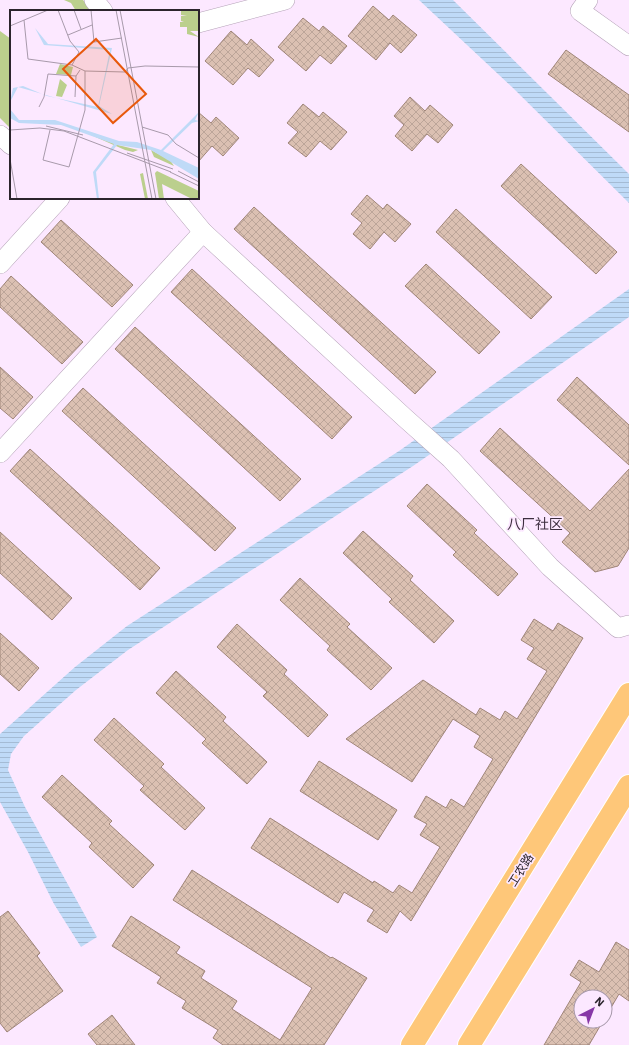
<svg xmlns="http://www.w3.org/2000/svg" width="629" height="1045" font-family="'IBM Plex Sans','Noto Sans SC',sans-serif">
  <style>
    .pitch { fill: #bbcf8d }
    .water { fill: url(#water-rules) }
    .building { fill: url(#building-cross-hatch); stroke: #9f8578 }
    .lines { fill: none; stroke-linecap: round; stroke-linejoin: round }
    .minor-casing { stroke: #b5a3b8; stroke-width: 20 }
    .major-casing { stroke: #fff; stroke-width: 24 }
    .minor { stroke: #fff; stroke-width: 19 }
    .major { stroke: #fec779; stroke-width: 22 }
    .labels { text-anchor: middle; stroke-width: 3.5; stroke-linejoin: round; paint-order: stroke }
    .street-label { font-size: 12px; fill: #2b242c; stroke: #fce8ff }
    .quarter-label { font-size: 14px; fill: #3d2e3f; stroke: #fce8ff }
    .inset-road { fill: none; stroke: #a89aab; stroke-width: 1 }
    .view { fill: #e8590c; fill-opacity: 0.15; stroke: #e8590c; stroke-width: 2 }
    .inset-edge { fill: none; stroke: #2b242c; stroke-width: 2 }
  </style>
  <defs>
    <pattern id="water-rules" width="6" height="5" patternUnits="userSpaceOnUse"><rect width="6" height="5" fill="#bfdaf7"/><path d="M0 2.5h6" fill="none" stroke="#a4bbd4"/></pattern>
    <pattern id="building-cross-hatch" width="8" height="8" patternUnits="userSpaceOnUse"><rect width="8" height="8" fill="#dbc0b2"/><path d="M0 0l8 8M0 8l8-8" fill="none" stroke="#bca599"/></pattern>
  </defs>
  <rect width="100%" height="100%" fill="#fce8ff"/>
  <g class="pitch">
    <path d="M64,0H83L92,11H76L71,3Z"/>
    <path d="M0,31L11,39V129L0,118Z"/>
  </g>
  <g class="water">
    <path d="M419,0H453L629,174V203L512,87Z"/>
    <path d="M629,289V317L413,466L128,650L76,690L24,736L11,754L8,770L25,807L97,937L81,947L54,904L28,852L0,802V734L75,667L127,626L399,451Z"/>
  </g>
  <g class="building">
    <path d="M373,6L389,20L393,15L417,35L401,53L390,43L376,60L348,36Z"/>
    <path d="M303,18L319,31L323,26L347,46L331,64L320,55L306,71L278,47Z"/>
    <path d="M231,31L247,45L251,39L274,60L259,77L248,68L233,85L205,61Z"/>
    <path d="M566,50L629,95V132L548,74Z"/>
    <path d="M410,97L425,111L430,105L453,125L438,143L427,134L412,151L395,136L404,125L394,116Z"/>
    <path d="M303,104L319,117L323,112L347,132L331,150L320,141L306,157L288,143L298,132L287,123Z"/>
    <path d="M198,112L211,123L216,117L239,138L223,156L212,146L198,162Z"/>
    <path d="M521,164L617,252L596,274L501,186Z"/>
    <path d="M367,195L383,209L387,204L411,224L395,242L384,232L370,249L353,234L362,223L351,214Z"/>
    <path d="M254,207L436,372L415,394L234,229Z"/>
    <path d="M456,209L552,297L531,319L436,232Z"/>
    <path d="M61,220L133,285L112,307L41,242Z"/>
    <path d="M426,264L500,332L479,354L405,286Z"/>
    <path d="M192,269L352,417L332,439L171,292Z"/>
    <path d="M11,276L83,342L62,364L0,307V289Z"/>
    <path d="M135,327L301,479L280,501L115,349Z"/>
    <path d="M0,367L33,397L13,419L0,408Z"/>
    <path d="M577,377L629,425V465L557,400Z"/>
    <path d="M83,388L236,528L215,551L62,411Z"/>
    <path d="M500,428L590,511L629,469V548L618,566L595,572L562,542L570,533L480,451Z"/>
    <path d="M30,449L160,568L140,590L10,471Z"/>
    <path d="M427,484L477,530L474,533L518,574L498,596L453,555L456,552L407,506Z"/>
    <path d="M363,531L413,576L410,580L454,621L434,643L389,602L392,599L343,553Z"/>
    <path d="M0,532L72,598L52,620L0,573Z"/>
    <path d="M300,578L350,624L347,627L392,668L371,690L327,650L330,646L280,600Z"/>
    <path d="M534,619L553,631L558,623L583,638L411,921L400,911L387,933L367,921L374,910L344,892L338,903L251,848L270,818L373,883L374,881L393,893L399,885L412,893L440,847L420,835L427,824L414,817L426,796L446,808L451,799L464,807L493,759L474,747L480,736L453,719L412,782L346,739L423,680L476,715L480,708L500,720L505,711L517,719L547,671L527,659L534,648L521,640Z"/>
    <path d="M237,624L287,670L284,674L328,715L308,737L263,696L267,692L217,647Z"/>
    <path d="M0,633L39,668L19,691L0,674Z"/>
    <path d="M176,671L226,717L223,721L267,762L247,784L202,743L206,739L156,693Z"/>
    <path d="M114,718L164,764L161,767L205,808L185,830L140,790L144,786L94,740Z"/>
    <path d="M319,761L397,810L378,840L300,791Z"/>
    <path d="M62,775L112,821L109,824L154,865L133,888L89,847L92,843L42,797Z"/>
    <path d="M192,870L331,958L332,957L367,978L324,1045H223L213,1038L218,1030L182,1008L186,1001L157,983L161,977L112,946L131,916L180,947L176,953L205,971L201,978L237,1001L232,1009L280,1040L312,988L173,900Z"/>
    <path d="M8,911L40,953L37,956L63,991L7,1032L0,1023V917Z"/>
    <path d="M616,942L629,950V1001L619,994L605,1018V997H581V1021H603L589,1045H544L581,982L570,975L579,960L599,972Z"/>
    <path d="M112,1015L135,1045H97L88,1034Z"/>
  </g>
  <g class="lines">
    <defs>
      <g id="minor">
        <path d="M94,0L103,11"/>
        <path d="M588,0L580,11L629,46"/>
        <path d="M198,23L285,0"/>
        <path d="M0,135L11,145"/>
        <path d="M175,198L203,232L405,418L451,459L550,567L618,628L629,625"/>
        <path d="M0,264L60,198"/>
        <path d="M0,453L203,232"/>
      </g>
      <g id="major">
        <path d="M412,1045L629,694"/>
        <path d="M469,1045L629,786"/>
      </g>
    </defs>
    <use href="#minor" class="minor-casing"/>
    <use href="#major" class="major-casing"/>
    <use href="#minor" class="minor"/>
    <use href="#major" class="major"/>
  </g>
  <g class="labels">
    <g class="street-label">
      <text transform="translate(521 870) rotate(-58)" y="4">工农路</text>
    </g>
    <g class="quarter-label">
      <text x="535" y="529">八厂社区</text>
    </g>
  </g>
  <g transform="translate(10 10)">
    <rect width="189" height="189" fill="#fce8ff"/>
    <path d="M72,121L108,135L128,140L123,142L115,140ZM141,140L160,150L164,156L144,147ZM147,161L189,181V189H182L152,174L154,189H149L145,163ZM133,163L138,189H135L130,164Z" fill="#bbcf8d"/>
    <path d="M171,0H189V21H180L189,27L177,24V17H170V12H174L171,11V6H177L171,5ZM50,54L63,57L61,65L46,64ZM50,69L57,75L52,87L46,86Z" fill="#bbcf8d"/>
    <path d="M25,18L38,34L102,38L89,96L102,104L8,77L0,92L3,78L13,76L37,86L88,97L100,40L34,35ZM0,99L9,110H45L109,131L127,132L151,140L189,102L185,110L189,111L182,113L153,141L189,158V169L141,140L107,135L86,162L89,189H87L83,162L104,134L51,115L9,113L0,108Z" fill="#bfdaf7"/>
    <path class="inset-road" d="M48,0L60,31L69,42L62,55M64,0L71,19M81,0L84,32L112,28M106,0L142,189M110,0L146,189M14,10L18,49L62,55L75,61L115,62L118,58L135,56L189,57M0,16L38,0M58,25L82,15M65,87L66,66M29,97L34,87L38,64L66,66L70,60M36,116L73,125M132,117L158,125L166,134L189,148M0,120L30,118L54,121L161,162M40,120L33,150L59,157L75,100V61M0,139V120M117,143L163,159M0,149L7,189M168,161L189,172M160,162L189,176"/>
    <path class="view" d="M86,29L136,84L103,113L53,59Z"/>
    <rect width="189" height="189" class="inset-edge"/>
  </g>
  <g transform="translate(593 1009) rotate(42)"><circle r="19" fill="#fce8ff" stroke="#a89aab"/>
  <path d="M0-3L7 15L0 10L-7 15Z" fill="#8737a7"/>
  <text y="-6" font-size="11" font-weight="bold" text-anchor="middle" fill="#2b242c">N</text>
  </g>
</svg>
